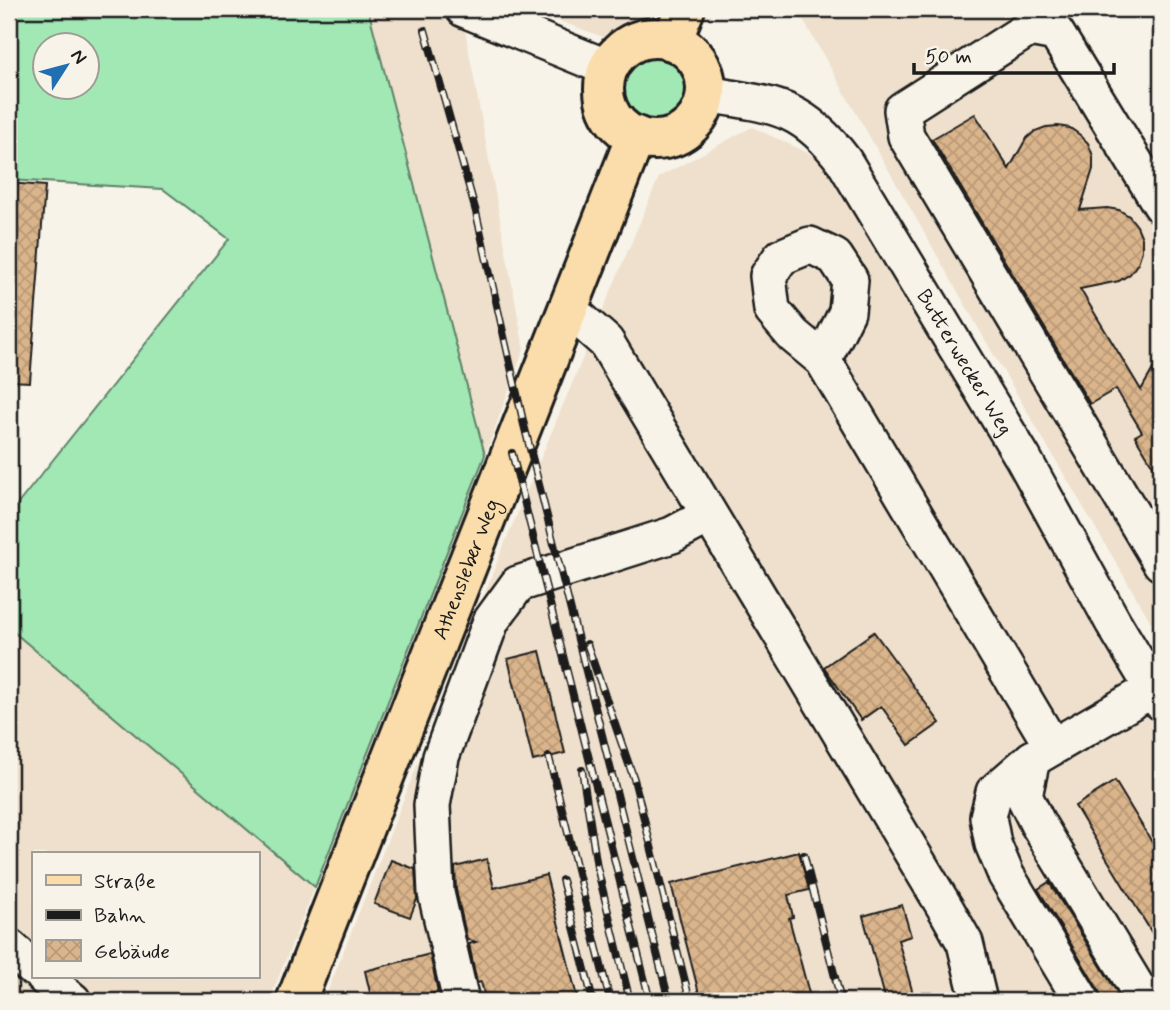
<svg xmlns="http://www.w3.org/2000/svg" width="1170" height="1010" font-family="Mynerve,sans-serif">
  <style>
    .built { fill: #eee0cc; fill-rule: evenodd }
    .grass { fill: #a1e8b5; stroke: #5e8268; stroke-width: 2; fill-rule: evenodd }
    .building { fill: url(#building-cross-hatch); stroke: #1c1c1c; stroke-width: 2 }
    .lines { fill: none; stroke-linecap: round; stroke-linejoin: round }
    .minor-casing { stroke: #1c1c1c; stroke-width: 40 }
    .major-casing { stroke: #1c1c1c; stroke-width: 44 }
    .minor { stroke: #f7f3e8; stroke-width: 35 }
    .major { stroke: #faddab; stroke-width: 38 }
    .rail-casing { stroke: #1c1c1c; stroke-width: 8 }
    .rail { stroke: #f7f3e8; stroke-width: 5; stroke-dasharray: 16; stroke-linecap: butt }
    .labels { text-anchor: middle; stroke-width: 7; stroke-linejoin: round; paint-order: stroke }
    .street-label { font-size: 21px; fill: #1c1c1c; stroke: #f7f3e8 }
  </style>
  <defs>
    <pattern id="building-cross-hatch" width="8" height="8" patternUnits="userSpaceOnUse" patternTransform="scale(1.75)"><rect width="8" height="8" fill="#dab48b"/><path d="M0 0l8 8M0 8l8-8" fill="none" stroke="#ba9a77"/></pattern>
  </defs>
  <rect width="100%" height="100%" fill="#f7f3e8"/>
  <filter id="ink" filterUnits="userSpaceOnUse"><feTurbulence type="fractalNoise" baseFrequency=".0143" numOctaves="2"/><feDisplacementMap in="SourceGraphic" scale="14" xChannelSelector="R" yChannelSelector="G"/><feConvolveMatrix kernelMatrix="1 2 1 2 8 2 1 2 1" color-interpolation-filters="sRGB"/></filter>
  <g filter="url(#ink)">
    <g class="built">
      <path d="M368,9H461L524,349L485,455Z"/>
      <path d="M527,9H645L603,37Z"/>
      <path d="M797,9H1059L1161,177V639L991,350Z"/>
      <path d="M752,127L821,159L894,274L1161,737V1001H324L502,550L659,177Z"/>
      <path d="M9,628L315,887L269,1001H9ZM33,854H257V977H33Z"/>
    </g>
    <g class="grass">
      <path d="M9,9H368L485,455L315,887L9,628V515L229,239L163,189L9,180ZM46,46H88V88H46Z"/>
      <circle cx="654" cy="88" r="33"/>
    </g>
    <g class="building">
      <path d="M975,114L1009,169L1026,139L1035,131L1046,127L1058,126L1070,128L1080,135L1088,143L1093,156V169L1080,210L1107,208L1119,210L1129,216L1137,226L1142,238V251L1138,263L1130,274L1119,281L1080,289L1141,390L1161,355V479L1135,436L1142,432L1116,389L1090,404L932,139Z"/>
      <path d="M9,183L45,186L30,382L9,381Z"/>
      <path d="M874,632L940,723L909,745L881,706L861,720L824,667Z"/>
      <path d="M540,651L565,753L533,761L508,659Z"/>
      <path d="M1115,781L1161,857V948L1075,806Z"/>
      <path d="M799,852L809,890L788,895L793,917L789,918L811,1001H701L671,884Z"/>
      <path d="M487,859L494,888L546,875L578,1001H486L481,982L477,983L469,944L476,942L467,939L456,890L455,867Z"/>
      <path d="M391,860L415,869L417,899L410,917L374,904Z"/>
      <path d="M1049,882L1118,994L1106,1001H1102L1099,991L1038,889Z"/>
      <path d="M902,905L911,936L898,940L915,1001H886L863,916Z"/>
      <path d="M430,954L438,992L403,1001H372L365,971Z"/>
    </g>
    <g class="lines">
      <defs>
        <g id="minor">
          <path d="M464,9L608,68"/>
          <path id="s1" d="M706,94C772,105 801,104 844,161L1023,458L1113,622L1161,702"/>
          <path d="M1161,205L1056,33L1030,28L902,110L906,136L1161,563"/>
          <path d="M567,315L581,320L606,342L947,911L965,943L979,1001"/>
          <path d="M823,360L847,312L850,280L835,257L810,245L781,257L768,276L772,310L793,335L823,360L1052,746"/>
          <path d="M1032,759L1024,796L1038,824L1145,1001"/>
          <path d="M9,947L33,968"/>
          <path d="M44,977L73,1001"/>
          <path d="M461,1001L436,893L432,805L441,757L491,621L518,584L672,535L708,516"/>
          <path d="M1082,1001L1006,875L993,844L988,817L994,792L1032,759L1153,689"/>
        </g>
        <g id="major">
          <circle cx="655" cy="89" r="51"/>
          <path d="M672,41L685,9"/>
          <path id="s2" d="M296,1001L636,136"/>
        </g>
      </defs>
      <use href="#minor" class="minor-casing"/>
      <use href="#major" class="major-casing"/>
      <use href="#minor" class="minor"/>
      <use href="#major" class="major"/>
      <defs>
        <g id="rail">
          <path d="M425,30L476,212L524,425L669,1001"/>
          <path d="M512,453L650,1001"/>
          <path d="M587,644L634,779L690,1001"/>
          <path d="M549,757L610,1001"/>
          <path d="M582,770L597,867L630,1001"/>
          <path d="M804,855L841,1001"/>
          <path d="M562,880L593,1001"/>
        </g>
      </defs>
      <use href="#rail" class="rail-casing"/>
      <use href="#rail" class="rail"/>
    </g>
  </g>
  <g class="labels">
    <g class="street-label">
      <text dy="7" stroke="none"><textPath href="#s1" startOffset="394">Butterwecker Weg</textPath></text>
      <text dy="7" stroke="none"><textPath href="#s2" startOffset="464">Athensleber Weg</textPath></text>
    </g>
  </g>
  <rect width="1170" height="1010" fill="none" stroke="#f7f3e8" stroke-width="35"/>
  <rect x="18" y="18" width="1135" height="975" fill="none" stroke="#1c1c1c" stroke-width="2.5" filter="url(#ink)"/>
  <rect x="32" y="852" width="228" height="126" fill="#f7f3e8" stroke="#9f9d96" stroke-width="2"/>
  <rect x="46" y="875" width="35" height="10" fill="#faddab" stroke="#9f9d96" stroke-width="2"/>
  <text x="94" y="888" font-size="21" fill="#1c1c1c">Straße</text>
  <rect x="46" y="910" width="35" height="10" fill="#1c1c1c" stroke="#9f9d96" stroke-width="2"/>
  <text x="94" y="922" font-size="21" fill="#1c1c1c">Bahn</text>
  <rect x="46" y="940" width="35" height="21" fill="url(#building-cross-hatch)" stroke="#9f9d96" stroke-width="2"/>
  <text x="94" y="958" font-size="21" fill="#1c1c1c">Gebäude</text>
  <g transform="translate(66 66) rotate(54)"><circle r="33" fill="#f7f3e8" stroke="#9f9d96" stroke-width="2"/>
  <path d="M0-5L12 26L0 18L-12 26Z" fill="#1f6fb2"/>
  <text y="-10" font-size="19" font-weight="bold" text-anchor="middle" fill="#1c1c1c">N</text>
  </g>
  <path d="M914 63v10h200v-10" fill="none" stroke="#1c1c1c" stroke-width="3.5"/>
  <text x="925" y="63" font-size="21" fill="#1c1c1c" stroke="#f7f3e8" stroke-width="5" paint-order="stroke">50 m</text>
</svg>
